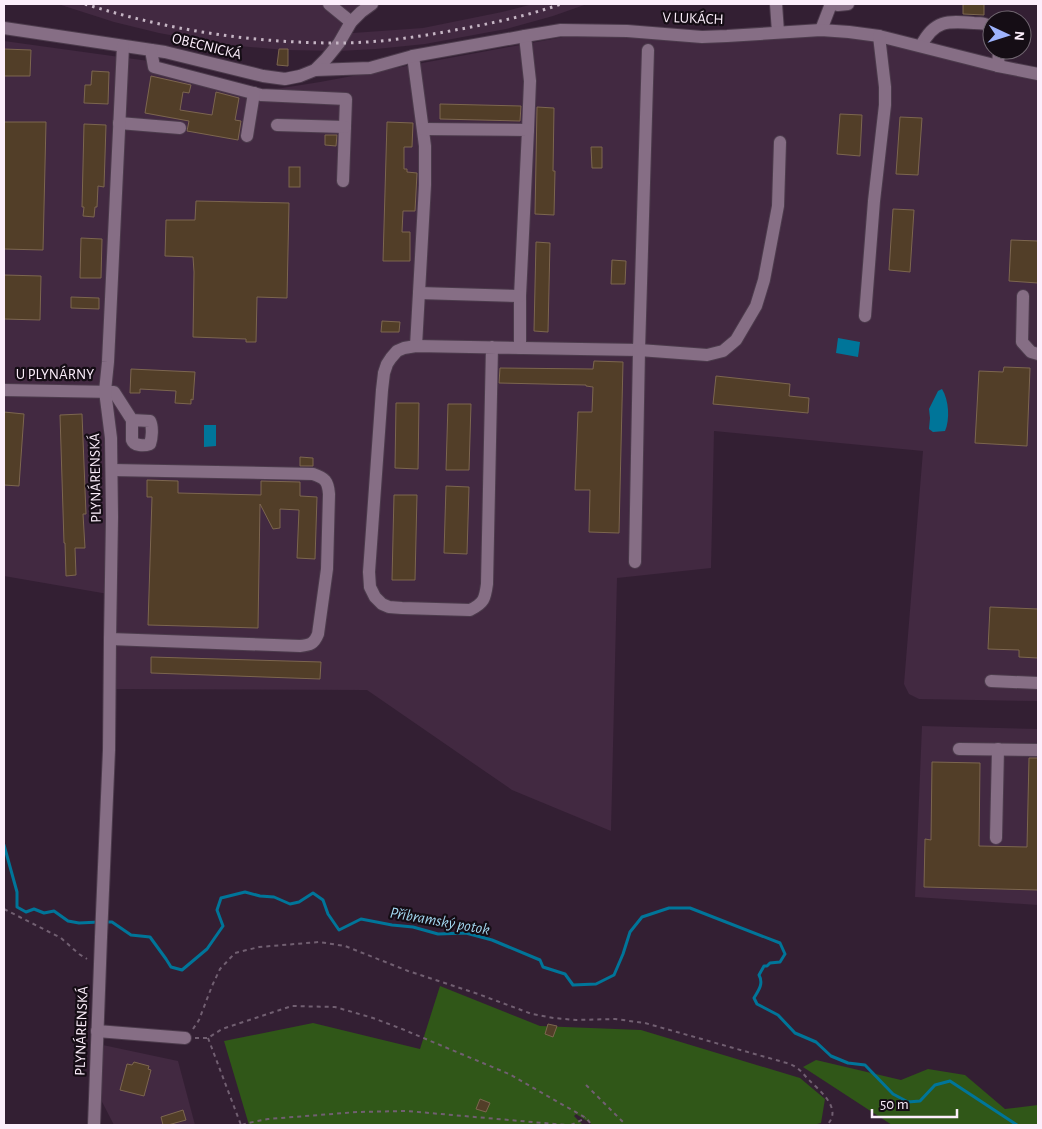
<svg xmlns="http://www.w3.org/2000/svg" width="1042" height="1129" font-family="'Alegreya Sans',sans-serif">
  <style>
    .built { fill: #422941 }
    .green { fill: #305718 }
    .water { fill: #007599 }
    .lines { fill: none; stroke-linecap: round; stroke-linejoin: round }
    .stream { stroke: #007599; stroke-width: 3 }
    .building { fill: #523e28; stroke: #7c664f }
    .minor-casing { stroke: #4c3b4c; stroke-width: 14 }
    .path { stroke: #715f71; stroke-width: 2; stroke-dasharray: 4 4; stroke-linecap: butt }
    .minor { stroke: #866e85; stroke-width: 12 }
    .rail { stroke: #c5b5c4; stroke-width: 3; stroke-dasharray: 2.5 5; stroke-linecap: butt }
    .labels { text-anchor: middle; stroke-width: 4.5; stroke-linejoin: round; paint-order: stroke }
    .street-label { font-size: 15px; fill: #fceefb; stroke: #150d15 }
    .water-label { font-size: 16px; font-style: italic; fill: #a4d9f1; stroke: #150d15 }
  </style>
  <rect width="100%" height="100%" fill="#331f33"/>
  <g class="built">
    <path d="M58,4H361L350,12L339,34L423,28L502,12L533,4H587L553,16L506,29L425,44L376,49L339,51L285,50L238,46L202,41L159,33L114,22Z"/>
    <path d="M590,32L847,35L1038,73V701L919,699L909,694L904,684L923,451L714,431L711,568L617,578L611,831L512,790L367,690L115,689L108,594L4,576V41L163,63L257,92L320,82Z"/>
    <path d="M922,726L1038,729V905L915,897Z"/>
    <path d="M98,1044L178,1061L195,1125H114L98,1094Z"/>
  </g>
  <g class="green">
    <path d="M440,986L540,1026L641,1030L800,1078L825,1099L821,1123L813,1125H593L576,1114L574,1116L583,1125H249L224,1041L313,1023L420,1049Z"/>
    <path d="M816,1060L901,1080L928,1069L965,1075L1005,1109L1038,1105V1125H892L803,1067Z"/>
  </g>
  <g class="water">
    <path d="M838,338L860,342L858,357L836,353Z"/>
    <path d="M942,389C949,400 950,420 945,431L933,432L929,429L930,418L929,409L938,391Z"/>
    <path d="M204,425H216V446L204,447Z"/>
  </g>
  <g class="lines">
    <g class="stream">
      <path d="M4,845L17,892V907L26,912L34,909L44,913L54,911L68,921L79,923L99,922"/>
      <path d="M105,922H112L131,935L150,937L166,959L171,967L182,970L207,949L223,926L217,910L221,898L245,892L260,896L274,897L290,904L299,902L313,893L323,900L328,914L339,930L361,919L392,925L413,927L438,934L466,933L492,940L540,960L543,967L565,974L573,985L596,984L614,975L623,954L630,932L642,917L669,908H690L780,943L785,954L780,962L770,963L767,966H764L759,975C764,984 758,991 754,998L757,1004L778,1015L795,1033L816,1042L831,1056L848,1063L865,1065L893,1094L908,1102L920,1101L935,1085L950,1081L1017,1125"/>
    </g>
  </g>
  <g class="building">
    <path d="M963,4H984V15L963,14Z"/>
    <path d="M4,49L31,50L30,76H4Z"/>
    <path d="M279,49H288V66L277,65Z"/>
    <path d="M92,71L109,72L108,104L84,103L85,85H91Z"/>
    <path d="M151,76L191,85L189,93L183,92L180,110L212,115L216,92L239,98L235,120L241,121L238,140L187,131L189,121L145,113Z"/>
    <path d="M440,104L521,106L520,121L440,119Z"/>
    <path d="M537,107L554,108L553,171H555L554,215L535,214Z"/>
    <path d="M840,114L862,115L860,156L837,154Z"/>
    <path d="M900,117L922,118L918,175L896,174Z"/>
    <path d="M4,122H46L43,250L4,249Z"/>
    <path d="M387,122L413,123L412,147H404V169H407V172L417,173L415,211H403L402,232H410V261H383Z"/>
    <path d="M84,124L106,125L104,187L98,186L97,207H95L94,217L83,216L84,207H82Z"/>
    <path d="M325,135H337L336,146L325,145Z"/>
    <path d="M591,147H602V168H592Z"/>
    <rect x="289" y="167" width="11" height="20"/>
    <path d="M196,201L289,203L287,298L257,297L256,342H246V339L193,337L194,272L193,257L165,256L166,220H195Z"/>
    <path d="M893,209L914,210L910,272L889,270Z"/>
    <path d="M81,238L102,239L101,278H80Z"/>
    <path d="M1011,240L1038,241V283L1009,281Z"/>
    <path d="M536,242L550,243L548,332L534,331Z"/>
    <path d="M612,260L626,261L625,284H611Z"/>
    <path d="M4,275L41,276L40,320L4,319Z"/>
    <path d="M71,297L99,298V309L71,308Z"/>
    <path d="M382,321L400,322L399,332H381Z"/>
    <path d="M594,361L623,362L619,533L589,532L590,490H575L578,412H592L593,387L586,386V385L499,383L500,368L593,369Z"/>
    <path d="M1004,367L1030,368L1027,446L975,443L979,371L1003,372Z"/>
    <path d="M131,369L195,372L193,400L191,399V404L175,403L176,391L140,389V393H130Z"/>
    <path d="M716,376L790,384L789,396L809,398L808,413L713,404Z"/>
    <path d="M396,403H419L418,469L395,468Z"/>
    <path d="M448,404H471L469,470H446Z"/>
    <path d="M4,412L24,414L19,486L4,485Z"/>
    <path d="M82,414L86,514H83L85,548H75L76,575L66,576L65,543H64L60,415Z"/>
    <path d="M300,457L313,458V466H300Z"/>
    <path d="M147,480L178,481V493L261,495V481L300,482V496L317,497L315,559L297,558L299,510L280,509V528L273,529L260,504L258,628L148,625L152,497H147Z"/>
    <path d="M446,486L469,487L467,554L444,553Z"/>
    <path d="M394,495H417L415,580H392Z"/>
    <path d="M990,607L1038,609V658L1019,657V650L988,649Z"/>
    <path d="M151,657L321,662L320,679L151,673Z"/>
    <path d="M1029,758H1038V890L924,887L925,839L931,840L932,762L980,763L979,846L1027,847Z"/>
    <path d="M548,1024L557,1026L553,1037L545,1034Z"/>
    <path d="M134,1062L149,1066L148,1069L151,1070L144,1096L120,1090L127,1064L132,1065Z"/>
    <path d="M480,1099L490,1103L486,1112L476,1109Z"/>
    <path d="M183,1110L186,1120L168,1125H163L161,1117Z"/>
  </g>
  <g class="lines">
    <defs>
      <g id="minor">
        <path d="M329,4L351,22"/>
        <path d="M776,4L778,32"/>
        <path d="M835,4L838,5L848,4"/>
        <path d="M4,28L165,52L263,76L285,79L300,76L315,70L326,59L339,43L351,22L361,12L372,4"/>
        <path d="M821,30L831,4"/>
        <path d="M525,36L530,81L528,130"/>
        <path d="M921,46C934,20 947,21 974,23C981,23 987,23 992,29"/>
        <path d="M151,50L154,67L261,95L346,99L343,181"/>
        <path d="M413,56L425,146V185L416,346"/>
        <path d="M998,66L999,50"/>
        <path d="M315,70L370,68L413,56L525,36L561,30L627,31L702,37L727,36L821,30L849,32L879,36L998,66L1038,74"/>
        <path d="M119,123L180,128"/>
        <path d="M277,125L345,127"/>
        <path d="M423,129L528,130L520,296V348"/>
        <path d="M247,136L254,93"/>
        <path d="M419,293L520,296"/>
        <path d="M1023,296L1022,342L1031,352L1038,354"/>
        <path d="M865,316L874,201L885,105V87L879,36"/>
        <path d="M492,347L487,584C485,599 484,603 470,610L402,608L389,607L382,604L375,597L370,587L369,572L382,390L384,373L387,364L391,358L397,351L404,348L416,346L639,350L648,50"/>
        <path d="M4,390L114,392L132,420V440C134,446 144,446 150,444C152,438 153,427 150,421L132,420"/>
        <path d="M635,562L639,350L707,355L723,351L736,340L756,306L764,280L778,206L780,142"/>
        <path d="M110,639L300,646C310,645 314,644 318,634L327,569L329,494C328,481 325,478 313,474L112,470"/>
        <path d="M991,681L1038,683"/>
        <path d="M959,749L1038,750"/>
        <path d="M996,838L998,749"/>
        <path d="M97,1031L185,1038"/>
        <path d="M94,1125L101,937L109,750L110,639L112,517L111,438L105,391L108,362L123,46"/>
      </g>
    </defs>
    <use href="#minor" class="minor-casing"/>
    <g class="path">
      <path d="M4,909L61,938L79,954L87,959"/>
      <path d="M193,1029L199,1020L212,986L220,969L235,953L259,947L319,942L345,946L408,971L478,994L532,1014L554,1018L576,1020L615,1019L645,1023L783,1062C787,1063 791,1064 794,1066C800,1069 804,1075 809,1080C820,1091 843,1109 827,1125"/>
      <path d="M195,1038H208L222,1029L292,1006L335,1007L373,1018L402,1029L509,1074L586,1118L592,1125"/>
      <path d="M208,1038L241,1125"/>
      <path d="M586,1085L626,1125"/>
      <path d="M242,1125L248,1123L268,1119L357,1112L407,1111L566,1125"/>
      <path d="M571,1125L586,1118"/>
    </g>
    <use href="#minor" class="minor"/>
    <path class="rail" d="M85,4C167,30 252,43 338,43C381,43 424,36 466,28C498,22 530,15 561,4"/>
  </g>
  <g class="labels">
    <g class="street-label">
      <text transform="translate(693 18) rotate(2)" y="5">V LUKÁCH</text>
      <text transform="translate(207 46) rotate(14)" y="5">OBECNICKÁ</text>
      <text x="55" y="379">U PLYNÁRNY</text>
      <text transform="translate(95 478) rotate(-91)" y="5">PLYNÁRENSKÁ</text>
      <text transform="translate(81 1031) rotate(-88)" y="5">PLYNÁRENSKÁ</text>
    </g>
    <g class="water-label">
      <text transform="translate(440 920) rotate(10)" y="6">Příbramský potok</text>
    </g>
  </g>
  <rect width="1042" height="1129" fill="none" stroke="#fceefb" stroke-width="10"/>
  <g transform="translate(1007 35) rotate(94)"><circle r="24" fill="#150d15" stroke="#716771"/>
  <path d="M0-4L9 19L0 12L-9 19Z" fill="#9eb3fd"/>
  <text y="-8" font-size="14" font-weight="bold" text-anchor="middle" fill="#fceefb">N</text>
  </g>
  <path d="M872 1109v8h85v-8" fill="none" stroke="#fceefb" stroke-width="2.5"/>
  <text x="880" y="1109" font-size="15" fill="#fceefb" stroke="#150d15" stroke-width="4" paint-order="stroke">50 m</text>
</svg>
